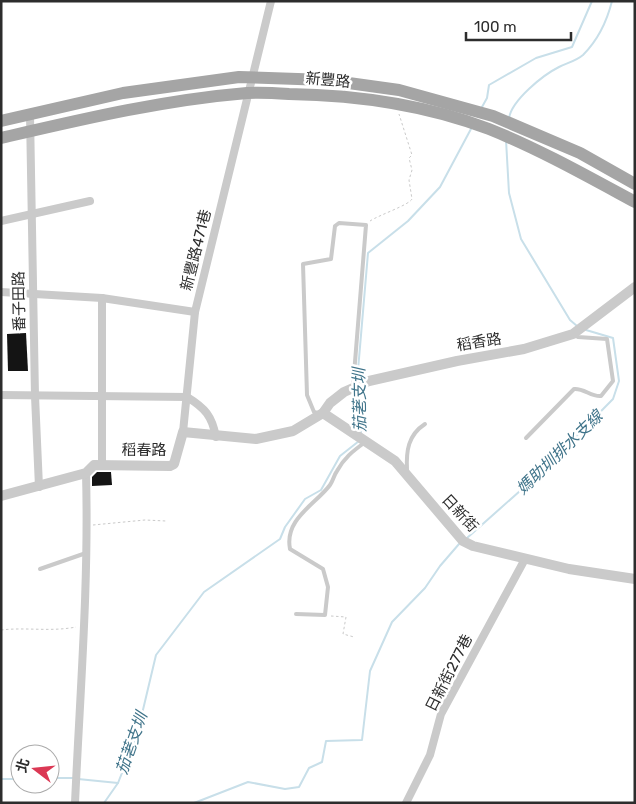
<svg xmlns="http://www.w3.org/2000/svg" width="636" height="804" font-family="Rubik,'Noto Sans TC',sans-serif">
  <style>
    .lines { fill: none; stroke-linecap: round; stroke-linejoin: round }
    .stream { stroke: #c8dfe9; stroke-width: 2 }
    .building { fill: #141414 }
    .path { stroke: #cacaca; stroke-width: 1; stroke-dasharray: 2.5 2.5; stroke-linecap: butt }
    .service { stroke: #cacaca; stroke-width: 4 }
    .minor { stroke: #cacaca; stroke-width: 8 }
    .tertiary { stroke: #cacaca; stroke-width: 10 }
    .primary { stroke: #a5a5a5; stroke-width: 12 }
    .labels { text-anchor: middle; stroke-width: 5; stroke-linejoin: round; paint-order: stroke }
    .street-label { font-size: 15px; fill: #2d2d2d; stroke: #fff }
    .water-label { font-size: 16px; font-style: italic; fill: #40748a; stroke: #fff }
  </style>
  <rect width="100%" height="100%" fill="#fff"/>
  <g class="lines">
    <g class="stream">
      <path d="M482,107L487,98L489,85L536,58L572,47L592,1"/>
      <path d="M509,118C512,100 543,75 559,67C567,63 576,61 583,55C598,40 607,21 612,1"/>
      <path d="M506,140L509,193L521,239L570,320L577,326"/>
      <path d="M357,382L368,253L408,221L440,187L472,127"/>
      <path d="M358,389L361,434"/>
      <path d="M467,538L539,474L613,399L619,381L613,338L586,330"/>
      <path d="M50,778H73"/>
      <path d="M1,779H20"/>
      <path d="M78,779L118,783"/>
      <path d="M104,803L118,783L137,735L156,655L204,592L280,539L285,527L305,499L321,490L340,456L359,441"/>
      <path d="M194,803L248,782L285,789L299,787L309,768L322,762L326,741L362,740L370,671L392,622L425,588L440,566L459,544"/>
    </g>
  </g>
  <g class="building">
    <path d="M26,333L28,371H8L7,334Z"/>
    <path d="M97,472H111L112,485L92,486V477Z"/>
  </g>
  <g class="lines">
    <g class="path">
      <path d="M370,221C379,215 409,205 412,199L409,180L412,170L409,158L412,155L399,114"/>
      <path d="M93,525L145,520L166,521"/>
      <path d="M331,616L346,617L343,634L354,637"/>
      <path d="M1,630C26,627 51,632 76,627"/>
    </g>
    <g class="service">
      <path d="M318,413L314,412L307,395L303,264L331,259L335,226L339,223L366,225L353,387"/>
      <path d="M526,438L574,389C584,388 591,397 601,396L613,381L607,339L578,337L574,335"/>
      <path d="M407,470C406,451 408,435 425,424"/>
      <path d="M40,569L86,553"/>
      <path d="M296,614L325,615L328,587L323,569L290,549C284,519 316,504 330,485C333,481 334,475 337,471C344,458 353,451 364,443"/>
    </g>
    <g class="minor">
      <path d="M30,115L35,396L39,487"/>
      <path d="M1,221L90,201"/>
      <path d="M1,292L102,298L195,312"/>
      <path d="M102,298V464"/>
      <path d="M1,395L187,397C205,408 212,416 216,437"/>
      <path d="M183,432L195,312L271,1"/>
      <path d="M75,803C80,693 89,583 86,473"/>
      <path d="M406,803L430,755L441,714L525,559"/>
    </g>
    <g class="tertiary">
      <path d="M323,413L395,461L463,541L473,546L569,569L635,579"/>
      <path d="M1,496L86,473L94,465L170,466L174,464L183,432L256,439L293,431L323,413L330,403L344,392L369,381L457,361L524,349L573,334L635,287"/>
    </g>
    <g class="primary">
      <path d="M1,121L123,93L239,77L327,80L399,90L493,116L580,153L635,184"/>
      <path d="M1,138C83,119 163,100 247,93C261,92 275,93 289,94C356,95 426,105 489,129C539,149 587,176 635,202"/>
    </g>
  </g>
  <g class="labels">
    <g class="street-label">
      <text transform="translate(328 80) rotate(5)" y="5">新豐路</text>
      <text transform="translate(196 250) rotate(-76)" y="5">新豐路471巷</text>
      <text transform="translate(19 301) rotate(-91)" y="5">番子田路</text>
      <text transform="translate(479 342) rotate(-9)" y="5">稻香路</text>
      <text x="144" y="455">稻春路</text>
      <text transform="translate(460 513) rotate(47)" y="5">日新街</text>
      <text transform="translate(449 673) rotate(-63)" y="5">日新街277巷</text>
    </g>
    <g class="water-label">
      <text transform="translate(359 400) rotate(-91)" y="6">茄荖支圳</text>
      <text transform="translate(559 452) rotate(-44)" y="6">媽助圳排水支線</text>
      <text transform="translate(131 743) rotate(-71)" y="6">茄荖支圳</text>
    </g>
  </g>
  <rect width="636" height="804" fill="none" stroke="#2d2d2d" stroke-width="5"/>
  <g transform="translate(35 769) rotate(286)"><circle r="24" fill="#ffffff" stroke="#ababab"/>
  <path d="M0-4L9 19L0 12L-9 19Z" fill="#db3854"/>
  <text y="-8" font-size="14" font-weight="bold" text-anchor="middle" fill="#2d2d2d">北</text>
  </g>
  <path d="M466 32v8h105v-8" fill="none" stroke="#2d2d2d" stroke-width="2.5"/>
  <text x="474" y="32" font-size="15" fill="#2d2d2d" stroke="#ffffff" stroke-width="4" paint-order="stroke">100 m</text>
</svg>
